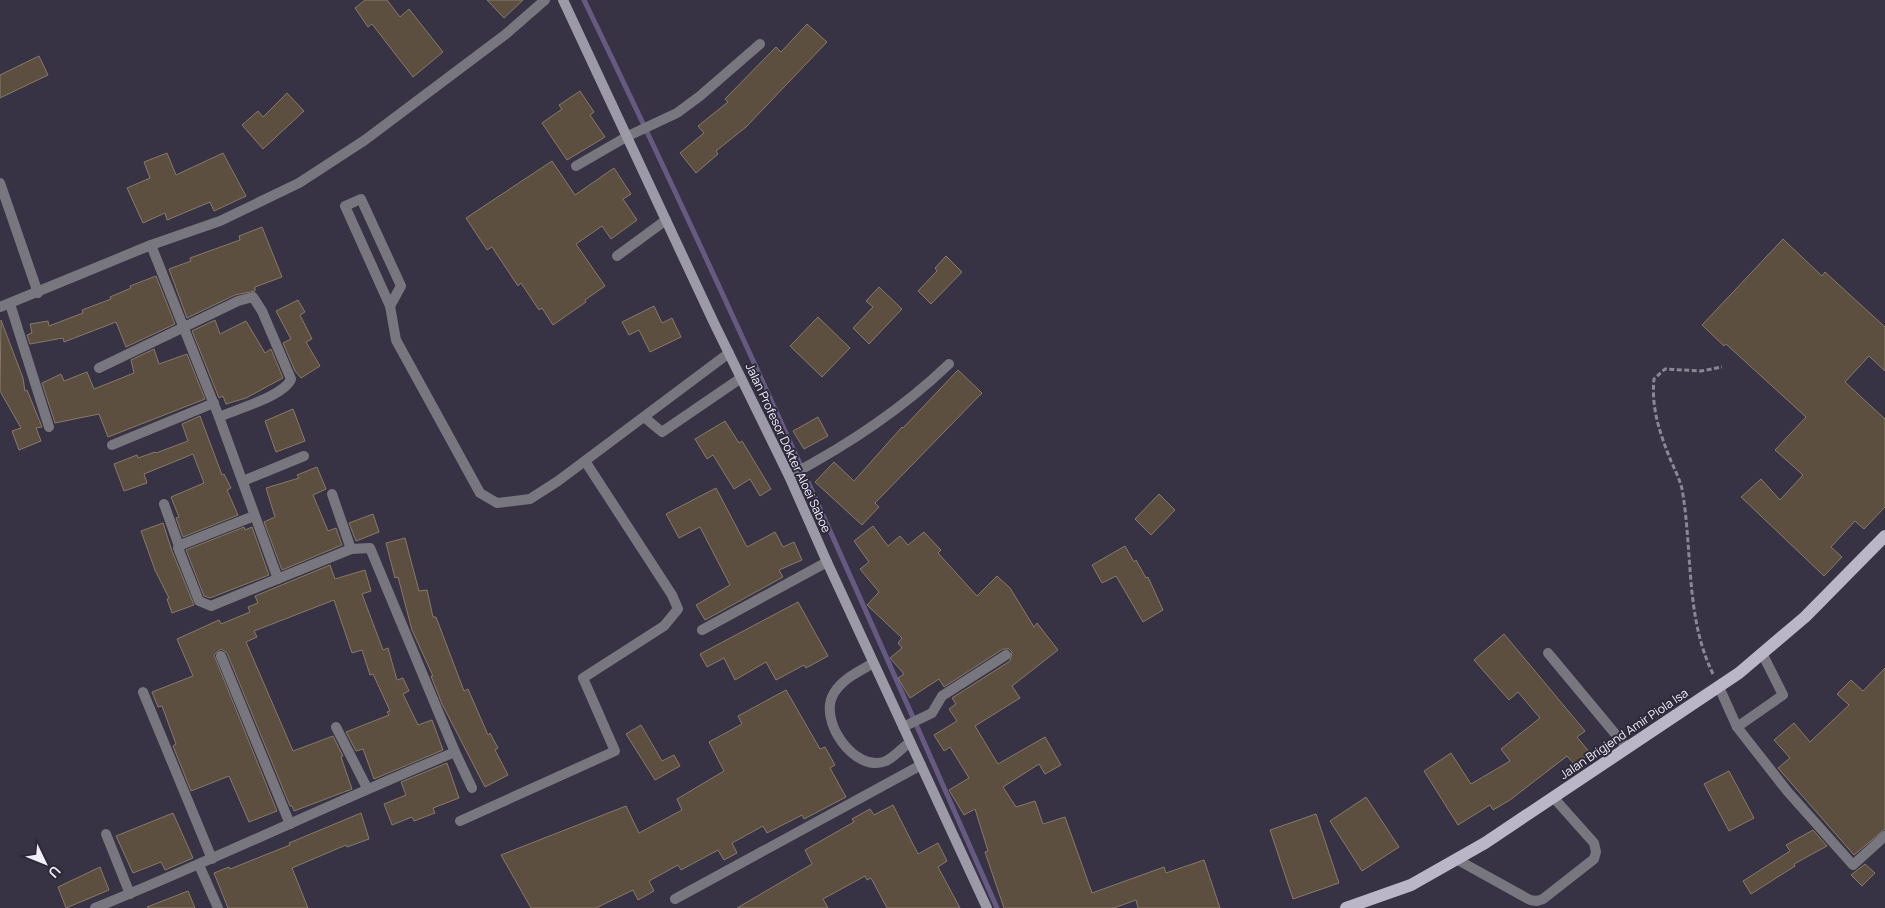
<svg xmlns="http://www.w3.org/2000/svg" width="1885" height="908" font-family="Manrope,sans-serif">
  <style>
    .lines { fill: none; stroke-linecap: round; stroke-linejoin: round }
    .stream { stroke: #665a82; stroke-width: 5 }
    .building { fill: #5c4f3f; stroke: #877a69 }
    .path { stroke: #8a8795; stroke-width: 3; stroke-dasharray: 5 2.5; stroke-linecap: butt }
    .lane { stroke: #78777f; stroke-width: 10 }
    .street { stroke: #78777f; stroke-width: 10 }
    .secondary { stroke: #9d9aa8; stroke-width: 10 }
    .primary { stroke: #bab6c8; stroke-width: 12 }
    .labels { text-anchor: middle; stroke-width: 4; stroke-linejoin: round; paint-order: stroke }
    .street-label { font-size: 12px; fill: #f1effa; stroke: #2d293a }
  </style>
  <rect width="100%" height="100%" fill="#373344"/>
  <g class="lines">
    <path class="stream" d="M584,0C729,300 863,603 997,908"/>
  </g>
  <g class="building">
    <path d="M365,0H387L400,17L409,9L443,52L413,77L372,24L368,27L355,8Z"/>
    <path d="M487,0H523L504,18Z"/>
    <path d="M807,24L827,42L746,127L716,151L718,154L696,173L680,153L704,133L698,126L728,102L725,99L776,47L781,52Z"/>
    <path d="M39,56L48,75L0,98V75Z"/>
    <path d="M580,91L594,112L590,115L605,137L567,160L542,123L562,109L559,105Z"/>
    <path d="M287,93L304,111L263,149L242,125L258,111L263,117Z"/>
    <path d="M167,153L176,175L223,153L246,196L214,211L210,202L167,220L165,213L143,223L127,188L150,178L144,162Z"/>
    <path d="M552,161L575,195L614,168L631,194L623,199L637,220L611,239L602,226L576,244L605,286L585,300L586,302L553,325L542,308L539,310L521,283L518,286L492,247L487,250L466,218Z"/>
    <path d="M262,227L282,277L255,287V291L235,295L187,318L169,269L191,261L190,258L240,240L239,236Z"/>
    <path d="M1783,239L1822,276L1825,272L1885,327V371L1869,356L1845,382L1885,419V507L1864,529L1855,521L1831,547L1842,557L1824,576L1741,497L1761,479L1780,500L1803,475L1775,450L1806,417L1726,344L1724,346L1702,325Z"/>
    <path d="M946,256L962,272L931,304L918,291L937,271L935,268Z"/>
    <path d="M156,276L175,324L126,347L116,322L64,342L63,338L30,344L27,335L32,333L30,324L48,321L49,326L83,313L82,310L111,299L110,297L131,288L130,286Z"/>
    <path d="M879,287L902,309L869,344L853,328L873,307L866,301Z"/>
    <path d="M298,300L305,312L300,315L312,339L306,342L320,366L301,378L295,371L283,343L291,339L276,311Z"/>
    <path d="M654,306L662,323L672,318L681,337L650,352L639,330L629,335L622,322Z"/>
    <path d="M818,317L850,348L822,377L790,346Z"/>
    <path d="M1,320L23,378L25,391L27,390L42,427L36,428L41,441L19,450L12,431L21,428L0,391Z"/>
    <path d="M215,320L220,334L246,321L265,353L271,349L283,378L246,398L226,404L223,396L219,398L192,331Z"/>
    <path d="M154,349L159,364L187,354L205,399L108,437L99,414L55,423L42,383L61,374L64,381L87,372L94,389L134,373L131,360Z"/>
    <path d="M958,370L982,393L875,503L879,507L862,525L815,482L834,462L854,481L902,427L903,428Z"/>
    <path d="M293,409L305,441L276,452L265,421Z"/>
    <path d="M200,416L222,475L224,474L231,488L227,490L238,515L183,537L176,518L179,517L171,497L204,483L193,454L144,474L147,483L124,491L114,464L137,455L138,458L155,452L156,453L188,441L182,424Z"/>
    <path d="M818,417L828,436L804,449L793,431Z"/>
    <path d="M725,421L739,443L742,441L771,489L760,496L750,479L734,489L713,455L707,459L695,439Z"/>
    <path d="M317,467L326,489L313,495L328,531L336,528L342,545L282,570L264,522L275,517L266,488L299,478L297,475Z"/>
    <path d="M716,488L747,547L775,532L783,547L794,542L802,560L779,570L783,577L705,620L696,605L730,585L700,527L679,538L666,514Z"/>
    <path d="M1159,494L1175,510L1151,535L1135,519Z"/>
    <path d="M373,514L379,532L356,541L349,523Z"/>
    <path d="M163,523L172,551L194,605L172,613L167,599L169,598L155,570L141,531Z"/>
    <path d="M873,526L888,546L900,536L908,545L924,532L941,550L938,553L977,596L997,576L1010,588L1034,627L1037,623L1058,650L1012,686L1020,698L975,726L998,764L1045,737L1061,765L1045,774L1039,764L1003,787L1016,807L1035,801L1043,824L1065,817L1092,893L1164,867L1166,873L1204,860L1220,908H1138L1136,900L1114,908H1004L985,852L988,851L975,809L964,815L949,790L969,778L950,747L944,751L934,735L957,721L949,709L956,704L952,698L1010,661L1012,652L1009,649H1003L944,687L939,679L910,698L898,678L904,674L890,658L902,648L898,643L902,638L867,605L879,592L860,569L869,562L854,541Z"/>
    <path d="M244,527L245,530L252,527L269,575L210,598L204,596L186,550Z"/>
    <path d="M405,538L419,591L427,590L433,617H436L464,691L468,689L488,735L490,733L498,748L495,750L508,775L485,787L442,704L431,676H433L412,630L398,577L395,578L386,543Z"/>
    <path d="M1125,546L1134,562L1136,560L1146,578L1148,577L1163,610L1143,622L1116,576L1102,583L1092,565Z"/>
    <path d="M330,565L335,579L365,570L371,591L362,594L383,650L388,648L397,680L403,678L409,691L403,694L418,725L432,720L443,750L374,779L363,749L356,751L346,732L389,715L387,712L390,711L373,674L370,675L362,650L352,653L334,600L254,631L257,637L246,642L293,751L333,736L343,756L341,757L352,789L294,811L292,806H290L227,653L221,649L214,655L277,811L249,822L229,776L191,791L173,746L176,744L162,706L158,707L152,692L193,676L177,639L219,620L221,624L250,612L248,607L258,603L255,596Z"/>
    <path d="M798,602L828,656L806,668L804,665L776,680L766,662L735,680L724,658L707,667L700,654Z"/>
    <path d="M1504,634L1585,731L1577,737L1590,753L1575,765L1567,756L1510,800L1493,810L1490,805L1458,825L1424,771L1451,753L1471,784L1510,761L1501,749L1540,718L1518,692L1509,700L1474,660Z"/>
    <path d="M1885,668V829L1854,855L1778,768L1790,758L1774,740L1794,723L1810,742L1849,705L1837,694L1851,680L1863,691Z"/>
    <path d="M786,690L820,749L825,747L835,765L830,768L846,797L804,819L802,815L767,833L763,826L732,843L737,853L724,860L718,850L681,870L678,865L649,881L654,891L638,900L633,890L596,908H531L501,855L626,806L639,833L682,810L677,799L724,771L709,742L742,724L738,716Z"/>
    <path d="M641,725L662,761L674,755L680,766L655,780L626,734Z"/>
    <path d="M447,763L459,798L433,808L435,813L414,821L412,817L392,825L384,804L406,795L401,782Z"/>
    <path d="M1729,771L1754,818L1729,831L1704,784Z"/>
    <path d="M1366,797L1399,847L1362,871L1330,821Z"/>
    <path d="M893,805L918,854L938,843L947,861L938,867L960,908H887L871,878L867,880L865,876L823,899L828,908H737L812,864L805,850L854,822L852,819L870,809L874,815Z"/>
    <path d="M173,813L193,858L165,870L161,862L133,873L116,836Z"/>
    <path d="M361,813L369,839L347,847L346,845L292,868L308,908H228L214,873L229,867L230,869L290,845L289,843Z"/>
    <path d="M1316,814L1339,883L1293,899L1270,830Z"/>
    <path d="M1813,830L1827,846L1794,864L1795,866L1751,894L1743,881L1790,851L1786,845Z"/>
    <path d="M1865,864L1875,873L1862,886L1851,875Z"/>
    <path d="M100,867L109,890L66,908L58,887Z"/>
    <path d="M188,891L195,908H148L147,907Z"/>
  </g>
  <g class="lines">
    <path class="path" d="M1713,674C1685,617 1693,551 1682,489C1680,480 1675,470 1671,461C1660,434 1651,408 1654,379L1665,369L1701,371L1722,367"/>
    <g class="lane">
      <path d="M390,306L401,286L361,199L345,206L390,306L396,340L480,493L497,503L530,499L558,481L729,353"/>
      <path d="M644,417L662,432L741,378"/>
      <path d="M873,663C859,672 843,678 834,693C817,720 855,774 886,761C894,757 903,747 910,742"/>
      <path d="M1719,687L1737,727L1788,792L1853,865L1885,836"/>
      <path d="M1737,727L1783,695L1763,655"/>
      <path d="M460,821L615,751L583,678L664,626L678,609L672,595L585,461"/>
    </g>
    <g class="street">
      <path d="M576,166L628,136L677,113L700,96L760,44"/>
      <path d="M0,183L38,293"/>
      <path d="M151,245L219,417L278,579"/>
      <path d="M617,256L666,220"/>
      <path d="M10,304L49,427"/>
      <path d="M0,307L151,245L220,221L299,183L365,140L506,34L545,0"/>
      <path d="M99,368L238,301L253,297L262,311L291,379C284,396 237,409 219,417"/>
      <path d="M112,445L214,403"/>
      <path d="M789,476C848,445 901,410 949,364"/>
      <path d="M243,481L304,456"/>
      <path d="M332,494L351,549"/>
      <path d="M164,504L179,546"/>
      <path d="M702,630L827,562"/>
      <path d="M1548,653L1627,748"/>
      <path d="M221,656L290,824"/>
      <path d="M143,692L212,859"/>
      <path d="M336,727L367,788"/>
      <path d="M903,727L932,713L942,696L1006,655"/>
      <path d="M455,752L472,788"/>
      <path d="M106,834L130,894"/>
      <path d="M1456,859L1530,900L1537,901L1543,899L1594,859L1596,852L1594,843L1553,797"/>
      <path d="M199,865L218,908"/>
      <path d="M675,899L921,765"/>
      <path d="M95,908C216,859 334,802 455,752L370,548L351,549L211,606L199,601L178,548L183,544L254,516"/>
    </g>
    <path class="secondary" d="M563,0L714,323L789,476L827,562L987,908"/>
    <path class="primary" d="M1346,908L1411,885L1485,843L1739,673L1805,617L1885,536"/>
  </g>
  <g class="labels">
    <g class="street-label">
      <text transform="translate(788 448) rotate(65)" y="4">Jalan Profesor Dokter Aloei Saboe</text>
      <text transform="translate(1624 734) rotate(-34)" y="4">Jalan Brigjend Amir Piola Isa</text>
    </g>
  </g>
  <g transform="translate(45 863) rotate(133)" stroke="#2d293a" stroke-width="4" paint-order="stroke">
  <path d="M0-4L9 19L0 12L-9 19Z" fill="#f1effa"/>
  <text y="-8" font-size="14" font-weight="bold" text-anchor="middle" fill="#f1effa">U</text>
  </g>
</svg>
